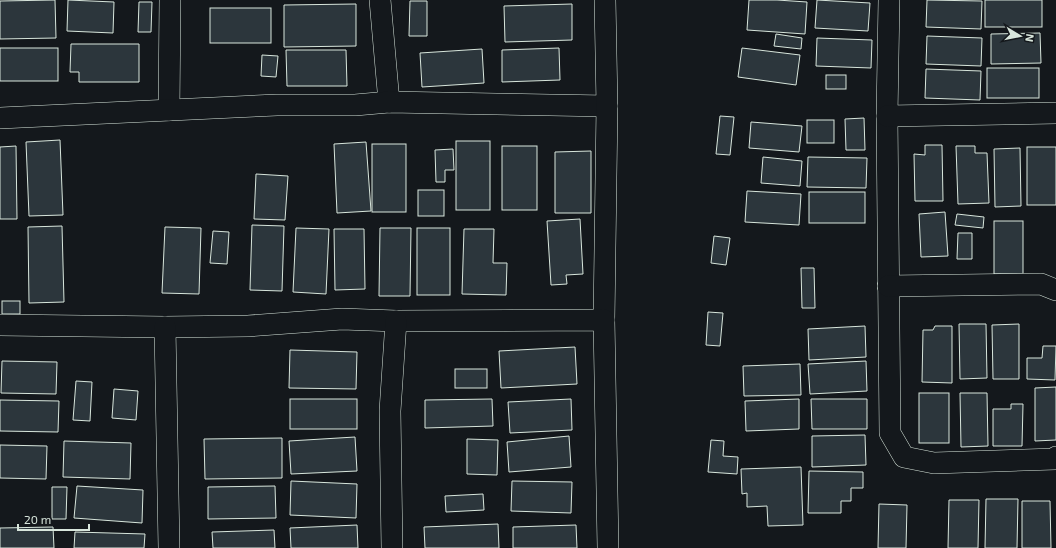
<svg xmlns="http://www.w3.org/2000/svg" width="1056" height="548" font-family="'Exo 2',sans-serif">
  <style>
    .building { fill: #2c363c; stroke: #d8e6dc }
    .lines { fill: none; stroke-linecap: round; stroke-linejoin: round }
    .street-casing { stroke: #d8e6dc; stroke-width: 22 }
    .street { stroke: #14181c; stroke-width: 21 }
  </style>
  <rect width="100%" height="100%" fill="#14181c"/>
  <g class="building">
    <path d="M55,0L56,38L0,39V1Z"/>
    <path d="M68,0L114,2L113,33L67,31Z"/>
    <path d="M749,0H777L807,2L805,34L747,30Z"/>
    <path d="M817,0L870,3L868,31L815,28Z"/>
    <path d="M927,0L982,1L981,29L926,27Z"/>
    <rect x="985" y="0" width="57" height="27"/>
    <path d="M410,1H427V36H409Z"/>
    <path d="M139,2H152L151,32H138Z"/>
    <path d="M356,4V46L284,47V5Z"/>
    <path d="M572,4V40L505,42L504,6Z"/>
    <rect x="210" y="8" width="61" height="35"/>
    <path d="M1040,33L1041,63L991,64V34Z"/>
    <path d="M776,34L802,38L801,49L774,46Z"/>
    <path d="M927,36L982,38L981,66L926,64Z"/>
    <path d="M817,38L872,40L871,68L816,66Z"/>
    <path d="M71,44H139V82H79V72H70Z"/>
    <rect x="0" y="48" width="58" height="33"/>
    <path d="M559,48L560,80L502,82V50Z"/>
    <path d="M742,48L800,55L796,85L738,77Z"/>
    <path d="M482,49L484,83L422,87L420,53Z"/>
    <path d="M286,50H346L347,86H287Z"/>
    <path d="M262,55L278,56L276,77L261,76Z"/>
    <rect x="987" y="68" width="52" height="30"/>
    <path d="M926,69L981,71L980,100L925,98Z"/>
    <rect x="826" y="75" width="20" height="14"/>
    <path d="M720,116L734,117L730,155L716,154Z"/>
    <path d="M864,118L865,150H846L845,119Z"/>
    <rect x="807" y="120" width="27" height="23"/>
    <path d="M751,122L802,126L799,152L749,148Z"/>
    <path d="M60,140L63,215L29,216L26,142Z"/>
    <rect x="456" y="141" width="34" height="69"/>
    <path d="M366,142L371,211L337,213L334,144Z"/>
    <rect x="372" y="144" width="34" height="68"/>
    <path d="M925,145H942L943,201H915L914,154L925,155Z"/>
    <path d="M16,146L17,219H0V147Z"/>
    <rect x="502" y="146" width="35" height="64"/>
    <path d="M956,146H975V153H987L989,203L958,204Z"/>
    <rect x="1027" y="147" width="29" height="58"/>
    <path d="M1020,148L1021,206L995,207L994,149Z"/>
    <path d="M453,149L454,170H445V182H436L435,150Z"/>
    <path d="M591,151V213H555V152Z"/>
    <path d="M763,157L802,161L800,186L761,183Z"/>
    <path d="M808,157L867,158L866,188L807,187Z"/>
    <path d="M256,174L288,176L285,220L254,219Z"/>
    <rect x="418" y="190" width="26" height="26"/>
    <path d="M747,191L801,194L799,225L745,222Z"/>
    <rect x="809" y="192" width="56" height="31"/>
    <path d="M945,212L948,256L921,257L919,214Z"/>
    <path d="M957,214L984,217L983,228L955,225Z"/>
    <path d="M580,219L583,274L566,275L567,284L551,285L547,221Z"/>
    <rect x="994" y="221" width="29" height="53"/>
    <path d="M252,225L284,226L282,291L250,290Z"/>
    <path d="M62,226L64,302L29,303L28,227Z"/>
    <path d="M165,227L201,228L199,294L162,293Z"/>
    <path d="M296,228L329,229L326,294L293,292Z"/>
    <path d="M380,228H411L410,296H379Z"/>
    <rect x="417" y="228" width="33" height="67"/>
    <path d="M334,229H364L365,289L335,290Z"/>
    <path d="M464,229H494L493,263H507L506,295L462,294Z"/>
    <path d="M213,231L229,232L227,264L210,263Z"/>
    <path d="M958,233H972V259H957Z"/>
    <path d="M714,236L730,238L726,265L711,263Z"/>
    <path d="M801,268H814L815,308H802Z"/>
    <rect x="2" y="301" width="18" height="13"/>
    <path d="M708,312L723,313L720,346L706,345Z"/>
    <path d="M959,324H986L987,378L960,379Z"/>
    <path d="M1019,324V379H993L992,325Z"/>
    <path d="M865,326L866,357L809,360L808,329Z"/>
    <path d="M935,326H952V383L922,382L923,330H933Z"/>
    <path d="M1043,346H1056L1055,380L1027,379V358H1042Z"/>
    <path d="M575,347L577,384L501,388L499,351Z"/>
    <path d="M290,350L357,352L356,389L289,388Z"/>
    <path d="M2,361L57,362L56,394L1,393Z"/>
    <path d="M866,361L867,391L810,394L808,364Z"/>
    <path d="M800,364L801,395L744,396L743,366Z"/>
    <rect x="455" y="369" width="32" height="19"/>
    <path d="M76,381L92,382L90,421L73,420Z"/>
    <path d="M1056,387V440L1035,441V388Z"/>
    <path d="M114,389L138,391L136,420L112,418Z"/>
    <rect x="919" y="393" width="30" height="50"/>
    <path d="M960,393H987L988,446L961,447Z"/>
    <rect x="290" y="399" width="67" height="30"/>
    <path d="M492,399L493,426L425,428V400Z"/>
    <path d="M571,399L572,430L510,433L508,402Z"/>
    <path d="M799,399V429L746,431L745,401Z"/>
    <path d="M811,399H867V429H812Z"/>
    <path d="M0,400L59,401L58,432L0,431Z"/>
    <path d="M1011,404H1023L1022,446H993V409H1011Z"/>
    <path d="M865,435L866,465L812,467V436Z"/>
    <path d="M569,436L571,467L509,472L507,442Z"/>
    <path d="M355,437L357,471L291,474L289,441Z"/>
    <path d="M282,438V478L205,479L204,439Z"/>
    <path d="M467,439L498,440L497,475L467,474Z"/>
    <path d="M711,440L724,441L723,456L738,457L737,474L708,472Z"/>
    <path d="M64,441L131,443L130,479L63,477Z"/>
    <path d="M0,445L47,446L46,479L0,478Z"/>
    <path d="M801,467L803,525L768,526L767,506L747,507V493L742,494L741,469Z"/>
    <path d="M809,471L863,472V488H851V501H841V513H808Z"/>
    <path d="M291,481L357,484L356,518L290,515Z"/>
    <path d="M512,481L572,482L571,513L511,511Z"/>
    <path d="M77,486L143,490L142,523L74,518Z"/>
    <path d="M275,486L276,518L208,519V487Z"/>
    <path d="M52,487H67L66,519H52Z"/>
    <path d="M483,494L484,510L446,512L445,496Z"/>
    <path d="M986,499H1018L1017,548H985Z"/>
    <path d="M949,500H979L978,548H948Z"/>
    <path d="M1022,501H1050L1051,548H1022Z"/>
    <path d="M879,504L907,505L906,548H878Z"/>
    <path d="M498,524L499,548H425L424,527Z"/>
    <path d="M357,525L358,548H291L290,528Z"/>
    <path d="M576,525L577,548H513V527Z"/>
    <path d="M53,527L54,548H0V528Z"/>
    <path d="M274,530L275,548H213L212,532Z"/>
    <path d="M75,532L145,534L144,548H74Z"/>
  </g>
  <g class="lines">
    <defs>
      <g id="street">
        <path d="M380,0L389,102"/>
        <path d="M889,0L887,116L890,433L904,457L934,463L1055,459L1056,457"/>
        <path d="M169,110L170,0"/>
        <path d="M887,116L1056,113"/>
        <path d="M0,118L277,105H355L389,102L607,106"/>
        <path d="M888,286L1041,284L1056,290"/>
        <path d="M604,320L607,106L605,0"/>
        <path d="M0,325L165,327L248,326L342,319L396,321L604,320L608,548"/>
        <path d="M165,327L169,548"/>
        <path d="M392,548L390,411L396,321"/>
      </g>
    </defs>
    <use href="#street" class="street-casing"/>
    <use href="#street" class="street"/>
  </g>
  <g transform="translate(1020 36) rotate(100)" stroke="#14181c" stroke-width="3" paint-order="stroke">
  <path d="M0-3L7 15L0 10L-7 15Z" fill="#d8e6dc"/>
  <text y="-6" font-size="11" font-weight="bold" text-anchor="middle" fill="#d8e6dc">N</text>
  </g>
  <path d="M18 524v6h71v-6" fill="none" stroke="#d8e6dc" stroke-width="2"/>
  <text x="24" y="524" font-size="12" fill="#d8e6dc" stroke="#14181c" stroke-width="3" paint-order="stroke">20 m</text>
</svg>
